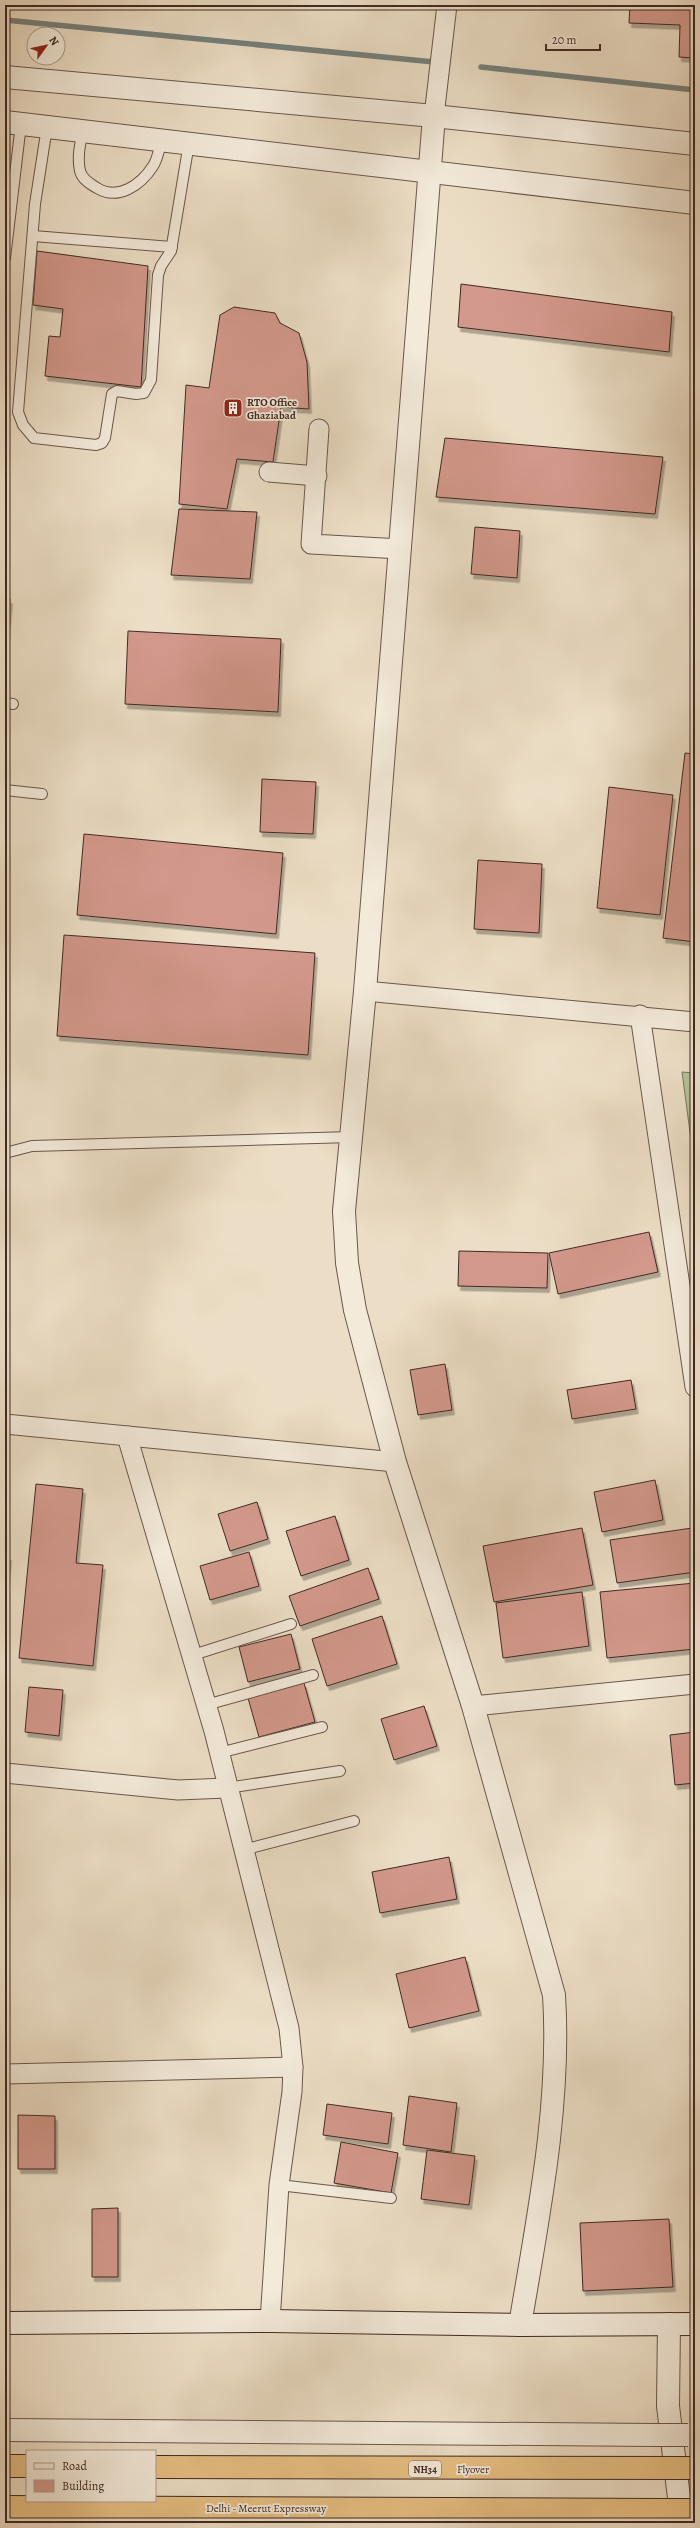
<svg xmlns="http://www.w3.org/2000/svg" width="700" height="2528" font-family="Alegreya,serif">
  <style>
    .green { fill: #b3c298; stroke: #7a765d }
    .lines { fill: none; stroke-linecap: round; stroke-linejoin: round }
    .stream { stroke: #75817d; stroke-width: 5.5 }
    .building { fill: #d3988c; stroke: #402a22; filter: url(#shadow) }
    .service-casing { stroke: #6b574b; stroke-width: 12 }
    .minor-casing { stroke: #6b574b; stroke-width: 21 }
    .tertiary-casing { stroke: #6b574b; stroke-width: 24 }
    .secondary-casing { stroke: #402a22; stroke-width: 24 }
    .trunk-casing { stroke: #402a22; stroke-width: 24 }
    .motorway-casing { stroke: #402a22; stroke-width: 24 }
    .service { stroke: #f3eada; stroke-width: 10 }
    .minor { stroke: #f3eada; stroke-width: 19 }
    .tertiary { stroke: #f3eada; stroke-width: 22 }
    .secondary { stroke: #f3eada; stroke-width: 22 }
    .trunk { stroke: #e6bf83; stroke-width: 22 }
    .motorway { stroke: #e6bf83; stroke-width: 22 }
    .tertiary-bridge-casing { stroke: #6b574b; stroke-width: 24; stroke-linecap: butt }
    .trunk-bridge-casing { stroke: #402a22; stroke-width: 24; stroke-linecap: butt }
    .motorway-bridge-casing { stroke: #402a22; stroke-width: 24; stroke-linecap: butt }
    .tertiary-bridge { stroke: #f3eada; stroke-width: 22 }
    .trunk-bridge { stroke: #e6bf83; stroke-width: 22 }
    .motorway-bridge { stroke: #e6bf83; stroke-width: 22 }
    .labels { text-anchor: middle; stroke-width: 3.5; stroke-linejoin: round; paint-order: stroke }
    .shield { fill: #f3eada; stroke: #766459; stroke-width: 1 }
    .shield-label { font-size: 10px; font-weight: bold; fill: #402a22 }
    .poi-label { font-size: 11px; font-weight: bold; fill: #402a22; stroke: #f3eada; text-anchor: start }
    .street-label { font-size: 11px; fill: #402a22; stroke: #f3eada }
  </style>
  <defs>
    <filter id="shadow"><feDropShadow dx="2.5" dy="4.5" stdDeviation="0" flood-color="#0004"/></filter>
  </defs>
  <rect width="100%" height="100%" fill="#ecdec6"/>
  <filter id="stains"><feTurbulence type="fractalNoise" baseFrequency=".005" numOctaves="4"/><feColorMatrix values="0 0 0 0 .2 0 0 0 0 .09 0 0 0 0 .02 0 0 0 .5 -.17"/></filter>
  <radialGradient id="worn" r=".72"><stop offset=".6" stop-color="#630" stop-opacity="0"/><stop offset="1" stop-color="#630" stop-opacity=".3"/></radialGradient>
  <path class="green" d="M682,1072L695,1073V1170Z"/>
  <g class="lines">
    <g class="stream">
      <path d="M5,20L434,62"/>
      <path d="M481,67L695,90"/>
    </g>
  </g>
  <g class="building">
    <path d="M630,5H695V58L679,57L680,25L629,23Z"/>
    <path d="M37,251L148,266L141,387L45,376L49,336L60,337L63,309L33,305Z"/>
    <path d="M461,284L672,312L669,352L458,327Z"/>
    <path d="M234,307L275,313L280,323L299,333L307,362L309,409L281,407L273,462L237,459L227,509L179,504L186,385L209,388L220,315Z"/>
    <path d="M445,438L663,457L655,514L436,497Z"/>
    <path d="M179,509L257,512L250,579L171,575Z"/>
    <path d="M475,527L520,531L517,578L471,574Z"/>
    <path d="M5,599H10L6,641H5Z"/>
    <path d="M128,631L281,639L278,712L125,704Z"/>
    <path d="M695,724V751L692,750Z"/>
    <path d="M685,753L695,754V942L663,938Z"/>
    <path d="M262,779L316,782L313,834L260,832Z"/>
    <path d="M609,787L673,795L660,915L597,908Z"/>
    <path d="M84,834L283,853L276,934L77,915Z"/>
    <path d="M478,860L542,864L539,933L474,929Z"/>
    <path d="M64,935L315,953L308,1055L57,1036Z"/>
    <path d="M649,1232L658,1272L558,1294L549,1253Z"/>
    <path d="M459,1251L548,1253L547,1288L458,1286Z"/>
    <path d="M445,1364L452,1410L418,1415L410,1370Z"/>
    <path d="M631,1380L636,1409L572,1419L567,1390Z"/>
    <path d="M655,1480L663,1520L602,1532L594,1492Z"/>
    <path d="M36,1484L83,1489L76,1563L103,1565L93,1666L19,1658Z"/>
    <path d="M257,1502L268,1539L230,1551L218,1514Z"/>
    <path d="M335,1516L349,1560L301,1576L286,1531Z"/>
    <path d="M582,1528L593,1585L494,1602L483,1546Z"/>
    <path d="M692,1528L695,1572L617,1583L610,1540Z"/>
    <path d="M249,1552L259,1586L210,1600L200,1566Z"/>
    <path d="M5,1556H9L5,1594Z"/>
    <path d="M368,1568L379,1599L300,1626L289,1596Z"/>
    <path d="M695,1583V1649L607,1658L600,1592Z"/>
    <path d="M582,1592L589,1646L503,1658L496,1603Z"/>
    <path d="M382,1616L397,1664L327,1686L312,1639Z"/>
    <path d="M291,1634L300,1669L248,1682L239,1647Z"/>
    <path d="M304,1683L315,1722L259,1737L248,1698Z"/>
    <path d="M29,1687L63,1690L59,1736L25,1732Z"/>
    <path d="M424,1706L437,1746L394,1760L381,1719Z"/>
    <path d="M695,1732V1783L675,1785L670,1735Z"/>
    <path d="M449,1857L457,1899L380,1913L372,1872Z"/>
    <path d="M465,1957L479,2011L409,2028L396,1974Z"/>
    <path d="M409,2096L457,2103L451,2152L403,2145Z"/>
    <path d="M327,2104L392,2113L388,2144L323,2135Z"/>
    <path d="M18,2115L55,2116V2169H18Z"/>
    <path d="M341,2142L398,2153L391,2193L334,2183Z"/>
    <path d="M427,2150L475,2156L469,2205L421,2199Z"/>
    <path d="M118,2208V2277H92V2209Z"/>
    <path d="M669,2219L673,2287L583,2291L580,2223Z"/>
  </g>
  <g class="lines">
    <defs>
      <g id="service">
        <path d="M47,127L35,204L18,412L23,425L34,438L96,445L102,443L105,438L112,394L117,391L136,394L144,393L151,380L158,275L161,266L171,251L189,143"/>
        <path d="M83,131C80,144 77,157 80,171C82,179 90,184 97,188C118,201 141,185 153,166C158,159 159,148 162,140"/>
        <path d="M33,236L172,247"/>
        <path d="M5,258L21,124"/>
        <path d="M5,703L13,704"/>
        <path d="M5,790L42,794"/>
        <path d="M5,1153L32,1146L352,1137"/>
        <path d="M193,1655L291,1624"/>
        <path d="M206,1705L313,1675"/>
        <path d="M219,1753L322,1727"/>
        <path d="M227,1788L340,1771"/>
        <path d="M243,1850L354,1821"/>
        <path d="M279,2185L391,2198"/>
      </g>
      <g id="minor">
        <path d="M434,116L447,5"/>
        <path d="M319,429L311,544L401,549"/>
        <path d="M269,472L317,476"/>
        <path d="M365,991L695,1022"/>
        <path d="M640,1015L695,1387"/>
        <path d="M5,1424L395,1462"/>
        <path d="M127,1436L214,1731L289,2028L293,2067L292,2092L279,2185L270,2321"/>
        <path d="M473,1706L695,1684"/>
        <path d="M5,1773L178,1790L227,1788"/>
        <path d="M5,2074L293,2067"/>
      </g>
      <g id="tertiary">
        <path d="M5,77L434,116L695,144"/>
        <path d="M434,116L365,991L344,1211L347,1263L355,1310L395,1462L473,1706L554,1995C561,2105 538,2217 520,2325"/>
        <path d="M5,122L695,203"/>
        <path d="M669,2324L668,2406L682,2523"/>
        <path d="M5,2430L655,2435"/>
      </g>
      <path id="secondary" d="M5,2323L270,2321L520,2325L695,2324"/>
      <path id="trunk" d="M5,2466H27"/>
      <path id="motorway" d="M5,2507L663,2510"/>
    </defs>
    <use href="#service" class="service-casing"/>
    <use href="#minor" class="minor-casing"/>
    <use href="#tertiary" class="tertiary-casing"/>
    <use href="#secondary" class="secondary-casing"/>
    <use href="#trunk" class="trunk-casing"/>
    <use href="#motorway" class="motorway-casing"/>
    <use href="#service" class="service"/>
    <use href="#minor" class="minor"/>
    <use href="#tertiary" class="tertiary"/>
    <use href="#secondary" class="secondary"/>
    <use href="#trunk" class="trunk"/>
    <use href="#motorway" class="motorway"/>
    <defs>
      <path id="tertiary-bridge" d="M655,2435H688"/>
      <path id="trunk-bridge" d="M155,2467L695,2468"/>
      <path id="motorway-bridge" d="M663,2510H695"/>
    </defs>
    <use href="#tertiary-bridge" class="tertiary-bridge-casing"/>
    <use href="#trunk-bridge" class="trunk-bridge-casing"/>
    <use href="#motorway-bridge" class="motorway-bridge-casing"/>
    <use href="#tertiary-bridge" class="tertiary-bridge"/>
    <use href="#trunk-bridge" class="trunk-bridge"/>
    <use href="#motorway-bridge" class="motorway-bridge"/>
  </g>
  <defs>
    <symbol id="building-square" viewBox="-11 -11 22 22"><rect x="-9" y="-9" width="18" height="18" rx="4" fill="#8f2418" stroke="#f3eada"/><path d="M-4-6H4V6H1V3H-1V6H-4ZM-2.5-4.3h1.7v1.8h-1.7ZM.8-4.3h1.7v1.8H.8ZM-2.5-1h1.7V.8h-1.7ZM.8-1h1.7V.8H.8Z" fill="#fff"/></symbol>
  </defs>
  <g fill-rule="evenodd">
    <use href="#building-square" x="222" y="397" width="22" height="22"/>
  </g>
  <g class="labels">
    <rect class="shield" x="409" y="2461" width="32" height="16" rx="3"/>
    <g class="shield-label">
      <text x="425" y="2473">NH34</text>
    </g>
    <g class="poi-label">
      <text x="247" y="406">RTO Office<tspan x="247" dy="13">Ghaziabad</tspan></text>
    </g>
    <g class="street-label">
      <text x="473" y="2473">Flyover</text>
      <text x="266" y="2512">Delhi - Meerut Expressway</text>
    </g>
  </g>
  <rect width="700" height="2528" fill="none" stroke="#ecdec6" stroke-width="20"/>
  <rect x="6" y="6" width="688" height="2516" fill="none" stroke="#402a22" stroke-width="2"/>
  <rect x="10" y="10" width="680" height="2508" fill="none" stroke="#402a22"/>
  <rect x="26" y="2450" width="130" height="52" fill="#f3eada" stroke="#ab9d90"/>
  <rect x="34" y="2463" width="20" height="6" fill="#f3eada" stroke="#ab9d90"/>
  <text x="62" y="2470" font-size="12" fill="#402a22">Road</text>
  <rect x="34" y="2480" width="20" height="12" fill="#d3988c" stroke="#ab9d90"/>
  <text x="62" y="2490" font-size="12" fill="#402a22">Building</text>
  <g transform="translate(46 46) rotate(57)"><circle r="19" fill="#f3eada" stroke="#ab9d90"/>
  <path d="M0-3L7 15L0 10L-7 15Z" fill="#8f2418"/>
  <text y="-6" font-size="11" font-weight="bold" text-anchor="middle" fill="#402a22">N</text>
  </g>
  <path d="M546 44v6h54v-6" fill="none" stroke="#402a22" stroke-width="2"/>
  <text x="552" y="44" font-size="12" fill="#402a22" stroke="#f3eada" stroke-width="3" paint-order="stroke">20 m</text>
  <rect width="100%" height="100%" filter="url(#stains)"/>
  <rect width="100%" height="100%" fill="url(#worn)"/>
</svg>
